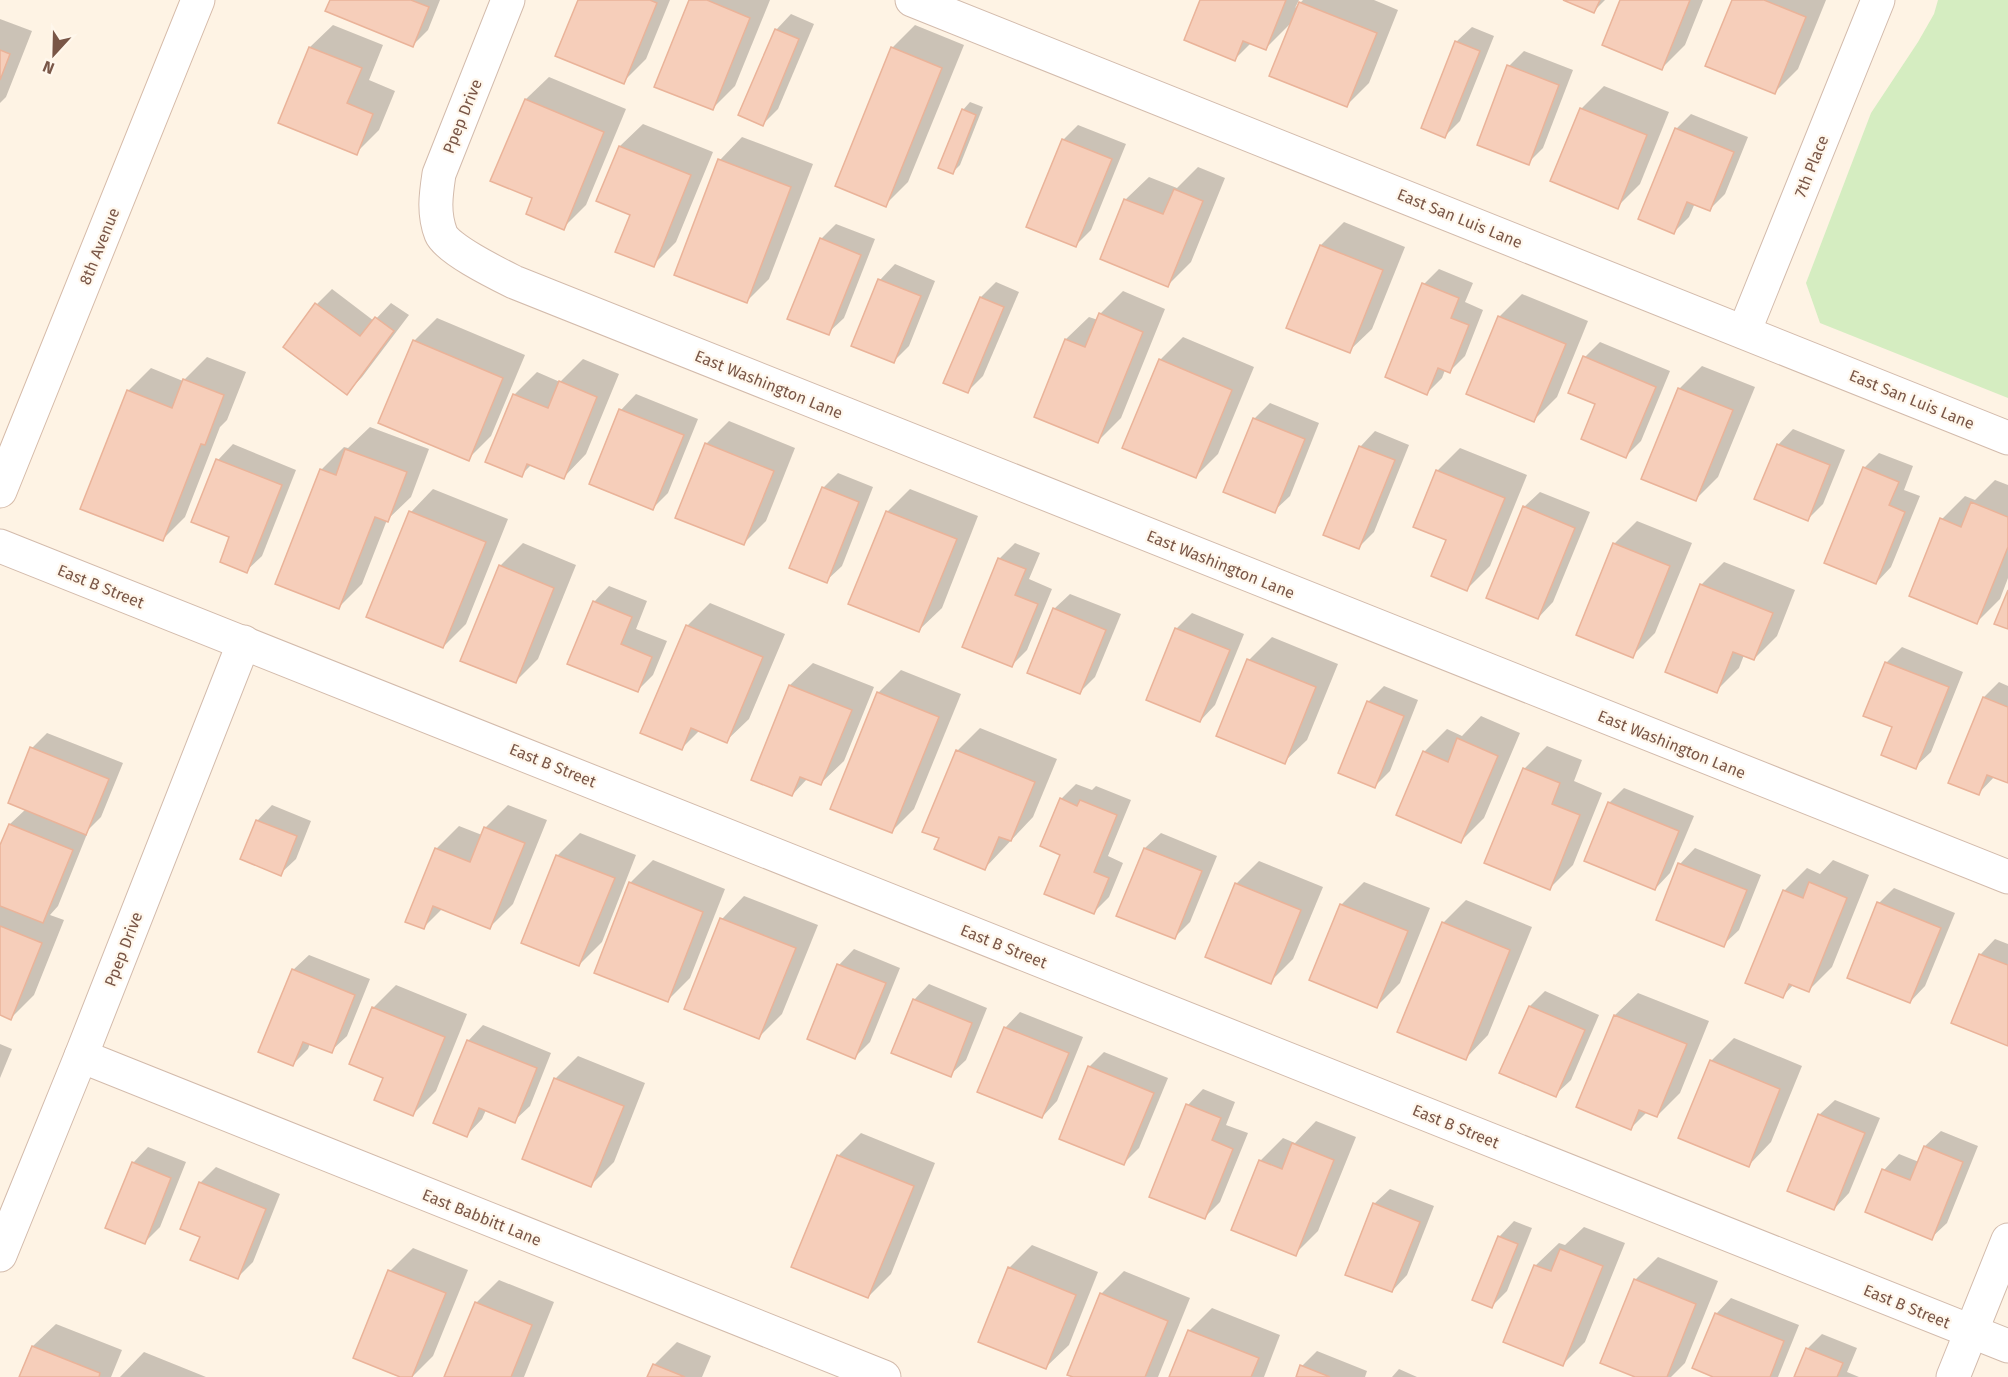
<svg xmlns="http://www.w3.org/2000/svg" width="2008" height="1377" font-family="'Fira Sans',sans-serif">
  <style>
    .green { fill: #d5edc1 }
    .shadow { fill: #0003 }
    .building { fill: #f6ceba; stroke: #eab399; stroke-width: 1.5 }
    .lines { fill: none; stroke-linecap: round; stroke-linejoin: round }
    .minor-casing { stroke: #d3bbac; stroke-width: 35 }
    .secondary-casing { stroke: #d6bba9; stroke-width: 35 }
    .minor { stroke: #fff; stroke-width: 33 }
    .secondary { stroke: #fff; stroke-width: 33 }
    .labels { text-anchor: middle; stroke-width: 4.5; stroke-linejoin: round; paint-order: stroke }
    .street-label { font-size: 16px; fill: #795647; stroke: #fff7ec }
  </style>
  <rect width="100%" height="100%" fill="#fef3e4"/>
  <path class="green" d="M1938,0H2008V398L1820,323L1806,283L1871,113L1918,42L1934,14Z"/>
  <g class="shadow">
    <path d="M331,0H440L428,30L413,45Z"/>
    <path d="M580,0H670L646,59L623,82Z"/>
    <path d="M691,0H770L735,86L712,109Z"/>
    <path d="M1202,0H1299L1295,8L1303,0H1374L1398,10L1369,83L1346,106L1293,21L1265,49L1251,43L1235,59Z"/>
    <path d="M1567,0H1605L1594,11Z"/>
    <path d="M1622,0H1703L1685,45L1662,68Z"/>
    <path d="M1734,0H1826L1798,69L1775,92Z"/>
    <path d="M791,14L814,24L778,109L763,124L776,30Z"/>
    <path d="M0,19L32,31L6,97L0,103Z"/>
    <path d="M333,25L383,45L369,80L395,91L379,130L356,153L280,122L310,47Z"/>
    <path d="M915,25L964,45L908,182L885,205L892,48Z"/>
    <path d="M1472,27L1494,36L1460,121L1445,136L1456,42Z"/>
    <path d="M1524,51L1573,70L1543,148L1528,163L1509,66Z"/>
    <path d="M549,77L626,109L586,205L563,228L534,197L526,99Z"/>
    <path d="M1604,86L1669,112L1640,184L1617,207L1581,109Z"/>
    <path d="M970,102L983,107L960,165L952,173L963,110Z"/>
    <path d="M1691,114L1748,137L1725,194L1710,209L1695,203L1689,217L1674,232L1676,129Z"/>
    <path d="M643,124L713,152L676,242L653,265L632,214L598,200L620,146Z"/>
    <path d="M1078,125L1126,144L1091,230L1076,245L1063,140Z"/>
    <path d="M742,137L813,164L769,279L746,302L720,160Z"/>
    <path d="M1198,167L1225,178L1191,262L1168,285L1102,258L1126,199L1149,177L1177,188Z"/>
    <path d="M1344,222L1405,247L1372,329L1349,351L1288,327L1321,245Z"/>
    <path d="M836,224L875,239L844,318L828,333L821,239Z"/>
    <path d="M895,264L935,281L909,346L894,361L880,280Z"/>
    <path d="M1439,269L1473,283L1465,302L1483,310L1465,356L1449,372L1445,370L1442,378L1427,393L1424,284Z"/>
    <path d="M996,282L1019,292L983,376L968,391L945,382L981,297Z"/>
    <path d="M332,289L374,321L391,303L409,315L362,377L347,393L317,304Z"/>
    <path d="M1123,291L1165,309L1121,418L1098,441L1036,416L1066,339L1089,317L1098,320L1100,314Z"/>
    <path d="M1522,294L1588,321L1557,397L1534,420L1499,317Z"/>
    <path d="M437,318L525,355L491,436L468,459L414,341Z"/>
    <path d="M1183,337L1254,367L1218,454L1195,477L1160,360Z"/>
    <path d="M1600,342L1670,371L1641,441L1626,456L1597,403L1585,357Z"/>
    <path d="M207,357L246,372L227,420L220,427L185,517L162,540L128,391L151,368L183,381Z"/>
    <path d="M583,359L619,374L586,454L564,477L532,464L521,475L514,395L537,372L560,382Z"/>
    <path d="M1702,366L1755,387L1718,477L1695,500L1679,389Z"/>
    <path d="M636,394L698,419L668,493L653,508L621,410Z"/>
    <path d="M1270,403L1319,423L1290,496L1274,511L1254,419Z"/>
    <path d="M729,421L795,448L766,521L743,544L706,444Z"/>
    <path d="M370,427L429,449L411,497L387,520L362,584L339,607L321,470L344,447L348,448Z"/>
    <path d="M1793,429L1845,450L1823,504L1808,519L1778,445Z"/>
    <path d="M1375,431L1409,445L1374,532L1358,548L1360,447Z"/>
    <path d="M233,444L296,470L262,556L246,571L231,536L218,460Z"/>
    <path d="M1460,448L1527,475L1490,566L1467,589L1448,539L1437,471Z"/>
    <path d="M1879,453L1913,466L1904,490L1920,496L1891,567L1876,583L1864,468Z"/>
    <path d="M838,473L873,487L842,566L826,581L823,488Z"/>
    <path d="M1995,480L2008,485V578L2000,599L1977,622L1942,519L1965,496L1975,500Z"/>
    <path d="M433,489L508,519L466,624L443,647L368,616L411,512Z"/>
    <path d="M910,489L978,516L942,608L919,630L887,512Z"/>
    <path d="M1540,492L1590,512L1553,602L1538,618L1524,507Z"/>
    <path d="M1637,521L1692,543L1655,633L1632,656L1614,544Z"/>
    <path d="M523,543L576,565L538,659L515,682L500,566Z"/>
    <path d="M1015,543L1040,553L1029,579L1052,589L1027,650L1012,665L964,646L1000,558Z"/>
    <path d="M1724,562L1795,590L1777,636L1754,659L1744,655L1739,668L1716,691L1701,585Z"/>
    <path d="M609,586L647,601L636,629L667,641L653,675L638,690L594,602Z"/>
    <path d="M1070,594L1121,614L1095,677L1080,692L1054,609Z"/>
    <path d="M710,603L785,634L749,719L726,741L700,730L681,749L687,626Z"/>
    <path d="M1192,613L1244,634L1215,705L1200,721L1148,700L1176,629Z"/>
    <path d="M1272,637L1338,664L1307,740L1284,762L1249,660Z"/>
    <path d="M1902,647L1963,672L1931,752L1915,767L1894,727L1865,715L1886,663Z"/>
    <path d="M813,663L874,687L844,761L821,783L808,778L792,795L753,779L790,685Z"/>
    <path d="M901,670L961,694L914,809L891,832L878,693Z"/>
    <path d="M1999,682L2008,686V781L1995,776L1978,794L1984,697Z"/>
    <path d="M1384,686L1418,700L1390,771L1374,787L1368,702Z"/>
    <path d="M1481,716L1520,733L1484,818L1461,841L1424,752L1447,729L1462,736Z"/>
    <path d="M980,728L1057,759L1033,817L985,868L957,751Z"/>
    <path d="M47,733L123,763L101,817L85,833L87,834L58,906L50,915L64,920L34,995L11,1018L0,1013V849L10,824L26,809L32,748Z"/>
    <path d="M1547,746L1582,760L1574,781L1602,793L1573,865L1550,888L1524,769Z"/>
    <path d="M1076,784L1092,790L1096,786L1131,800L1108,856L1123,863L1109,897L1094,912L1062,854L1061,799Z"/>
    <path d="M1624,788L1694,816L1670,873L1655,889L1609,803Z"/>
    <path d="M272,805L311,821L296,859L280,874L257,821Z"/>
    <path d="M508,805L547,820L513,904L490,927L443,908L424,927L436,849L459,826L482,835L485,828Z"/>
    <path d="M580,833L636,855L602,942L579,965L557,856Z"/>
    <path d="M1161,833L1217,856L1190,922L1174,938L1118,915L1145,848Z"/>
    <path d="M1695,848L1761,875L1739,930L1723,945L1657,919L1680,864Z"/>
    <path d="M653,860L725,889L690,978L668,1000L630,883Z"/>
    <path d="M1833,860L1869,875L1832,967L1809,990L1794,984L1782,997L1784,891L1807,868L1820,874Z"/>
    <path d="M1259,861L1323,887L1293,959L1270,982L1236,884Z"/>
    <path d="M1364,882L1430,908L1400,983L1377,1006L1341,905Z"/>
    <path d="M1894,888L1955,913L1925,986L1910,1002L1879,903Z"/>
    <path d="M744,896L818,925L782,1014L759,1037L722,919Z"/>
    <path d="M1466,900L1532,927L1488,1035L1466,1058L1443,923Z"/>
    <path d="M1995,939L2008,944V1045L1980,955Z"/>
    <path d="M854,949L900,968L870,1042L855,1057L839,965Z"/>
    <path d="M309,955L370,979L347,1036L331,1051L310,1043L308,1049L293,1064V970Z"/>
    <path d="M929,984L987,1008L966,1060L950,1075L914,1000Z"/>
    <path d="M396,985L467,1014L436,1091L413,1114L385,1077L373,1008Z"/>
    <path d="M1545,991L1599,1015L1571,1080L1555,1095L1530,1006Z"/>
    <path d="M1638,993L1709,1021L1680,1093L1657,1116L1647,1112L1631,1128L1615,1015Z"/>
    <path d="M1020,1012L1083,1037L1057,1101L1042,1117L1005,1028Z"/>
    <path d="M483,1025L551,1053L530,1106L514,1121L486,1110L482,1119L467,1135L468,1041Z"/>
    <path d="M1734,1038L1802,1066L1771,1142L1749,1165L1711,1061Z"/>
    <path d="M0,1044L12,1049L0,1078Z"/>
    <path d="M1104,1052L1168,1078L1139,1148L1124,1163L1089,1067Z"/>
    <path d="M578,1056L645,1083L614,1162L591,1185L555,1079Z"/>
    <path d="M1203,1089L1235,1102L1226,1125L1248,1133L1220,1202L1205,1217L1151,1196L1188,1105Z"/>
    <path d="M1835,1100L1880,1118L1849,1193L1834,1209L1819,1115Z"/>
    <path d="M1316,1121L1356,1137L1318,1231L1295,1254L1260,1161L1283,1138L1295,1143Z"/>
    <path d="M1941,1131L1978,1146L1947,1223L1931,1238L1884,1170L1899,1154L1919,1162L1925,1146Z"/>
    <path d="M861,1133L935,1163L891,1274L868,1297L838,1156Z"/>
    <path d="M148,1147L186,1162L160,1227L144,1243L133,1163Z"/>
    <path d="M216,1167L280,1194L253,1262L237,1278L202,1236L200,1183Z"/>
    <path d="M1390,1189L1434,1206L1407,1275L1392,1291L1374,1204Z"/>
    <path d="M1514,1221L1532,1228L1507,1291L1492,1306L1499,1237Z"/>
    <path d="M1584,1227L1625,1243L1585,1342L1562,1365L1505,1341L1536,1265L1559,1243L1565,1245Z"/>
    <path d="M1032,1245L1098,1272L1069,1345L1046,1367L1009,1268Z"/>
    <path d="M413,1248L468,1270L433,1356L412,1377H404L390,1271Z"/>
    <path d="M1658,1257L1718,1281L1685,1363L1671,1377H1639L1635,1280Z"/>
    <path d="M1124,1271L1190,1298L1158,1377H1077L1101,1294Z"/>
    <path d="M499,1280L554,1302L524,1377H446L476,1303Z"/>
    <path d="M1731,1298L1799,1325L1778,1377H1717L1716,1314Z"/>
    <path d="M1212,1308L1280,1335L1264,1377H1170L1189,1331Z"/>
    <path d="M56,1324L122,1350L111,1377H20L33,1346Z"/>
    <path d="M1822,1334L1857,1348L1847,1372L1859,1377H1795L1807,1349Z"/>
    <path d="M677,1342L711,1356L702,1377H649L654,1365Z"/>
    <path d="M1317,1351L1367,1371L1365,1377H1297L1302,1366Z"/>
    <path d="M144,1352L206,1377H120Z"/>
    <path d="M1399,1369L1417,1377H1392Z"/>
  </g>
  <g class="building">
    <path d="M330,0H411L429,7L413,47L325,11Z"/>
    <path d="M578,0H650L657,3L624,84L555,56Z"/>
    <path d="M689,0H707L750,18L713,110L654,87Z"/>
    <path d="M1200,0H1286L1266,50L1243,41L1235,61L1184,40Z"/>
    <path d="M1563,0H1600L1594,13Z"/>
    <path d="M1620,0H1690L1662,70L1602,45Z"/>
    <path d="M1732,0H1764L1806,17L1775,94L1705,66Z"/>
    <path d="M1299,2L1377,33L1347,107L1269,76Z"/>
    <path d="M775,29L799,39L763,126L738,115Z"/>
    <path d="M1455,41L1480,51L1445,138L1421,128Z"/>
    <path d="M309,47L362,68L347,103L373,114L357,155L278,123Z"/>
    <path d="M891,47L942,68L886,207L835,186Z"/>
    <path d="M0,50L10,54L0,80Z"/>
    <path d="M1507,65L1559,85L1529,165L1477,145Z"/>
    <path d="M525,99L604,132L564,230L526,214L532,198L490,181Z"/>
    <path d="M1580,108L1647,135L1618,209L1550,181Z"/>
    <path d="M962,109L976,115L953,174L938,168Z"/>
    <path d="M1675,128L1734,152L1710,211L1687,202L1674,234L1638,219Z"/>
    <path d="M1062,139L1112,159L1076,247L1026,227Z"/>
    <path d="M619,146L691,175L654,267L615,252L630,215L596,201Z"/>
    <path d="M718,159L791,187L747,303L674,275Z"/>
    <path d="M1174,189L1203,201L1168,287L1100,259L1124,199L1163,214Z"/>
    <path d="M820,238L861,255L829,335L787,319Z"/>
    <path d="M1320,245L1383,270L1350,353L1286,328Z"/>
    <path d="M878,279L921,296L894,363L851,346Z"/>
    <path d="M1422,283L1459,298L1451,318L1469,325L1450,373L1438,368L1427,395L1385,377Z"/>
    <path d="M980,297L1004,307L968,393L943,383Z"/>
    <path d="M315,303L360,336L375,317L394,331L347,395L283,347Z"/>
    <path d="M1099,313L1143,332L1098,443L1034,417L1065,339L1085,347Z"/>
    <path d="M1498,316L1566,344L1534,422L1466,394Z"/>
    <path d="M413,340L503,378L469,461L378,423Z"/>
    <path d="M1583,356L1656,387L1626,458L1581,439L1595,404L1568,393Z"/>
    <path d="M1159,359L1232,390L1196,478L1122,448Z"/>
    <path d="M183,379L224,395L205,445L201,444L163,541L80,509L127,390L172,408Z"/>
    <path d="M559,381L597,397L564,479L527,464L522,477L485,462L513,394L548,408Z"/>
    <path d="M1678,388L1733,410L1696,501L1641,479Z"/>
    <path d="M619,409L684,435L653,510L589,484Z"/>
    <path d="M1253,418L1305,439L1275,513L1223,492Z"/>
    <path d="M705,443L774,471L744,545L675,518Z"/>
    <path d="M1777,444L1830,465L1808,521L1754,499Z"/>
    <path d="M1359,446L1395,460L1359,549L1323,535Z"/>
    <path d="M345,449L407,472L388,522L375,517L339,609L275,584L320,469L336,475Z"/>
    <path d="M216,459L282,485L247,573L220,562L229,537L191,522Z"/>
    <path d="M1863,467L1899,482L1889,505L1905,512L1876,584L1824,563Z"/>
    <path d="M1436,470L1505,498L1467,591L1431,576L1446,540L1413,527Z"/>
    <path d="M822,487L859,502L827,583L789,568Z"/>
    <path d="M1971,502L2008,517V547L1977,624L1909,596L1940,518L1961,527Z"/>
    <path d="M1523,506L1575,528L1538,619L1486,598Z"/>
    <path d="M409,511L486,542L443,648L366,617Z"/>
    <path d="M886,511L957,539L919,632L848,604Z"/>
    <path d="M1613,543L1670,566L1633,658L1576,635Z"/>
    <path d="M998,558L1026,569L1015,595L1038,604L1012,667L962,647Z"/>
    <path d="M499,565L554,588L516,683L460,661Z"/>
    <path d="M1700,584L1773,613L1754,660L1733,652L1717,693L1665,672Z"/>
    <path d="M2008,590V629L1994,624Z"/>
    <path d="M593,601L632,617L621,644L652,657L638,692L567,664Z"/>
    <path d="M1053,608L1106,630L1080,694L1027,673Z"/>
    <path d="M686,625L763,657L727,743L691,728L682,750L640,733Z"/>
    <path d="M1175,628L1230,650L1200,722L1146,700Z"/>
    <path d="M1247,659L1316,687L1285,764L1216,736Z"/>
    <path d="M1885,662L1949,687L1916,769L1881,755L1892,727L1863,716Z"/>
    <path d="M789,685L852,710L821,785L800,777L792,796L751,780Z"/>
    <path d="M877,692L939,717L892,833L830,809Z"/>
    <path d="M1983,697L2008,707V783L1987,775L1979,795L1948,783Z"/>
    <path d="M1367,701L1404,716L1375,788L1338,773Z"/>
    <path d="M1457,738L1498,756L1461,843L1396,815L1423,751L1448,762Z"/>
    <path d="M30,747L109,779L86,835L8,803Z"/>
    <path d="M956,750L1035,782L1011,841L999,837L985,870L934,849L939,838L922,832Z"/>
    <path d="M1523,768L1560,783L1552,804L1580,815L1550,890L1484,863Z"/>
    <path d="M1060,798L1077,806L1080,800L1117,815L1094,872L1109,878L1094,914L1044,894L1060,855L1040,846Z"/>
    <path d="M1608,802L1679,831L1655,890L1584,861Z"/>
    <path d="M256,820L297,836L281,876L240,859Z"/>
    <path d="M9,824L73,850L43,923L0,906V845Z"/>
    <path d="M484,827L525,843L490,929L433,906L424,929L405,922L435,848L470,862Z"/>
    <path d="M1144,848L1202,871L1175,939L1116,916Z"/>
    <path d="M556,855L615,878L579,966L521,943Z"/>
    <path d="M1678,863L1747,890L1724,947L1656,920Z"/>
    <path d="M629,882L703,912L668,1002L594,973Z"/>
    <path d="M1809,882L1847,898L1809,992L1789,984L1783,998L1745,983L1783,890L1803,898Z"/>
    <path d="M1235,883L1301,910L1271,984L1205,957Z"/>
    <path d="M1877,902L1941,928L1910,1003L1847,978Z"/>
    <path d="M1340,904L1408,931L1377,1008L1309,980Z"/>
    <path d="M720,918L796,948L759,1039L684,1009Z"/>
    <path d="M1442,922L1510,950L1466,1060L1397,1032Z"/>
    <path d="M0,926L42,943L11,1020L0,1015Z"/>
    <path d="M1979,954L2008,965V1046L1951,1023Z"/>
    <path d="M837,964L886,983L855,1059L807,1039Z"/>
    <path d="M292,969L355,995L332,1053L303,1042L293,1066L258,1052Z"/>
    <path d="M913,999L972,1023L951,1077L891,1053Z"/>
    <path d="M1529,1006L1585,1030L1556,1097L1499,1073Z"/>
    <path d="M372,1007L445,1037L413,1116L374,1100L383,1078L349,1064Z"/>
    <path d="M1614,1015L1687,1044L1657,1117L1639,1110L1631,1130L1576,1107Z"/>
    <path d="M1004,1027L1069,1053L1042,1118L977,1092Z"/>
    <path d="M467,1040L537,1068L515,1123L479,1108L467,1137L433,1123Z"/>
    <path d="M1710,1060L1780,1089L1749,1167L1678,1138Z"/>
    <path d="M1088,1066L1154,1093L1124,1165L1059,1139Z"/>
    <path d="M554,1078L624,1106L591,1187L522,1159Z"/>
    <path d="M1186,1104L1221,1118L1212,1140L1233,1149L1205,1219L1149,1197Z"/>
    <path d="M1818,1114L1865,1133L1834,1210L1787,1191Z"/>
    <path d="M1292,1143L1334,1160L1296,1256L1231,1230L1259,1160L1282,1169Z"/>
    <path d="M1924,1146L1963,1162L1932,1240L1865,1212L1882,1169L1910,1180Z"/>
    <path d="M837,1155L914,1186L868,1298L791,1267Z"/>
    <path d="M132,1162L171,1178L145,1244L105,1228Z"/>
    <path d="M199,1182L266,1209L238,1279L190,1260L200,1237L180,1229Z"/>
    <path d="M1373,1203L1420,1222L1392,1292L1345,1275Z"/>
    <path d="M1498,1236L1518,1244L1492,1308L1472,1300Z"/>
    <path d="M1560,1249L1603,1266L1563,1366L1503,1342L1534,1265L1551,1271Z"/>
    <path d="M1008,1267L1076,1295L1046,1369L978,1342Z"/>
    <path d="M388,1270L446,1293L412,1377H400L353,1358Z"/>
    <path d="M1634,1279L1696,1304L1667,1377H1635L1600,1363Z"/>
    <path d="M1100,1293L1168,1321L1145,1377H1073L1067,1375Z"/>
    <path d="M475,1302L532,1325L511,1377H444Z"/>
    <path d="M1715,1313L1784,1341L1770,1377H1713L1692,1368Z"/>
    <path d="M1188,1330L1259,1358L1251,1377H1169Z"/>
    <path d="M32,1346L100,1373L99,1377H19Z"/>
    <path d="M1806,1348L1843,1363L1837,1377H1794Z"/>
    <path d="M653,1364L685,1377H647Z"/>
    <path d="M1300,1365L1330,1377H1296Z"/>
  </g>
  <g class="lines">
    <defs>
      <g id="minor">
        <path d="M508,0L439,174C436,194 433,213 441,234C447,249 498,274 514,282L2008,877"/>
        <path d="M912,0L2008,438"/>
        <path d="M1744,332L1878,0"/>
        <path d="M0,546L2008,1346"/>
        <path d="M81,1056L884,1377"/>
        <path d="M0,1255L81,1056L244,642"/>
        <path d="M1953,1377L2008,1240"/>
      </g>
      <path id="secondary" d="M0,491L198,0"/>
    </defs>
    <use href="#minor" class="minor-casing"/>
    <use href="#secondary" class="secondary-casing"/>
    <use href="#minor" class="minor"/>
    <use href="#secondary" class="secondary"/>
  </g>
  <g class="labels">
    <g class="street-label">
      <text transform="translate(462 116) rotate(-68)" y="6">Ppep Drive</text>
      <text transform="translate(1811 166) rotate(-68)" y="6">7th Place</text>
      <text transform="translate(1460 218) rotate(22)" y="6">East San Luis Lane</text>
      <text transform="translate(99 246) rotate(-68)" y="6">8th Avenue</text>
      <text transform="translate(769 384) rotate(22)" y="6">East Washington Lane</text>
      <text transform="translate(1912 399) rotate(22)" y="6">East San Luis Lane</text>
      <text transform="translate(1221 564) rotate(22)" y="6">East Washington Lane</text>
      <text transform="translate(101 586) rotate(22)" y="6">East B Street</text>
      <text transform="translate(1672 744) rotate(22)" y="6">East Washington Lane</text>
      <text transform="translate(553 765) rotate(22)" y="6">East B Street</text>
      <text transform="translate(1004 946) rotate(22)" y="6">East B Street</text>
      <text transform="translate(123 949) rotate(-69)" y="6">Ppep Drive</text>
      <text transform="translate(1456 1126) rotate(22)" y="6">East B Street</text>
      <text transform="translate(482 1217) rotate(22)" y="6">East Babbitt Lane</text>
      <text transform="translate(1907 1306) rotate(22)" y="6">East B Street</text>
    </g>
  </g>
  <g transform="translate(54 54) rotate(202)" stroke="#fff7ec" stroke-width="4.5" paint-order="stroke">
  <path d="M0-4.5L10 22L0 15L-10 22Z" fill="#795647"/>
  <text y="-9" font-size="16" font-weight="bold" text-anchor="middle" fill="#795647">N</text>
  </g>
</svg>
